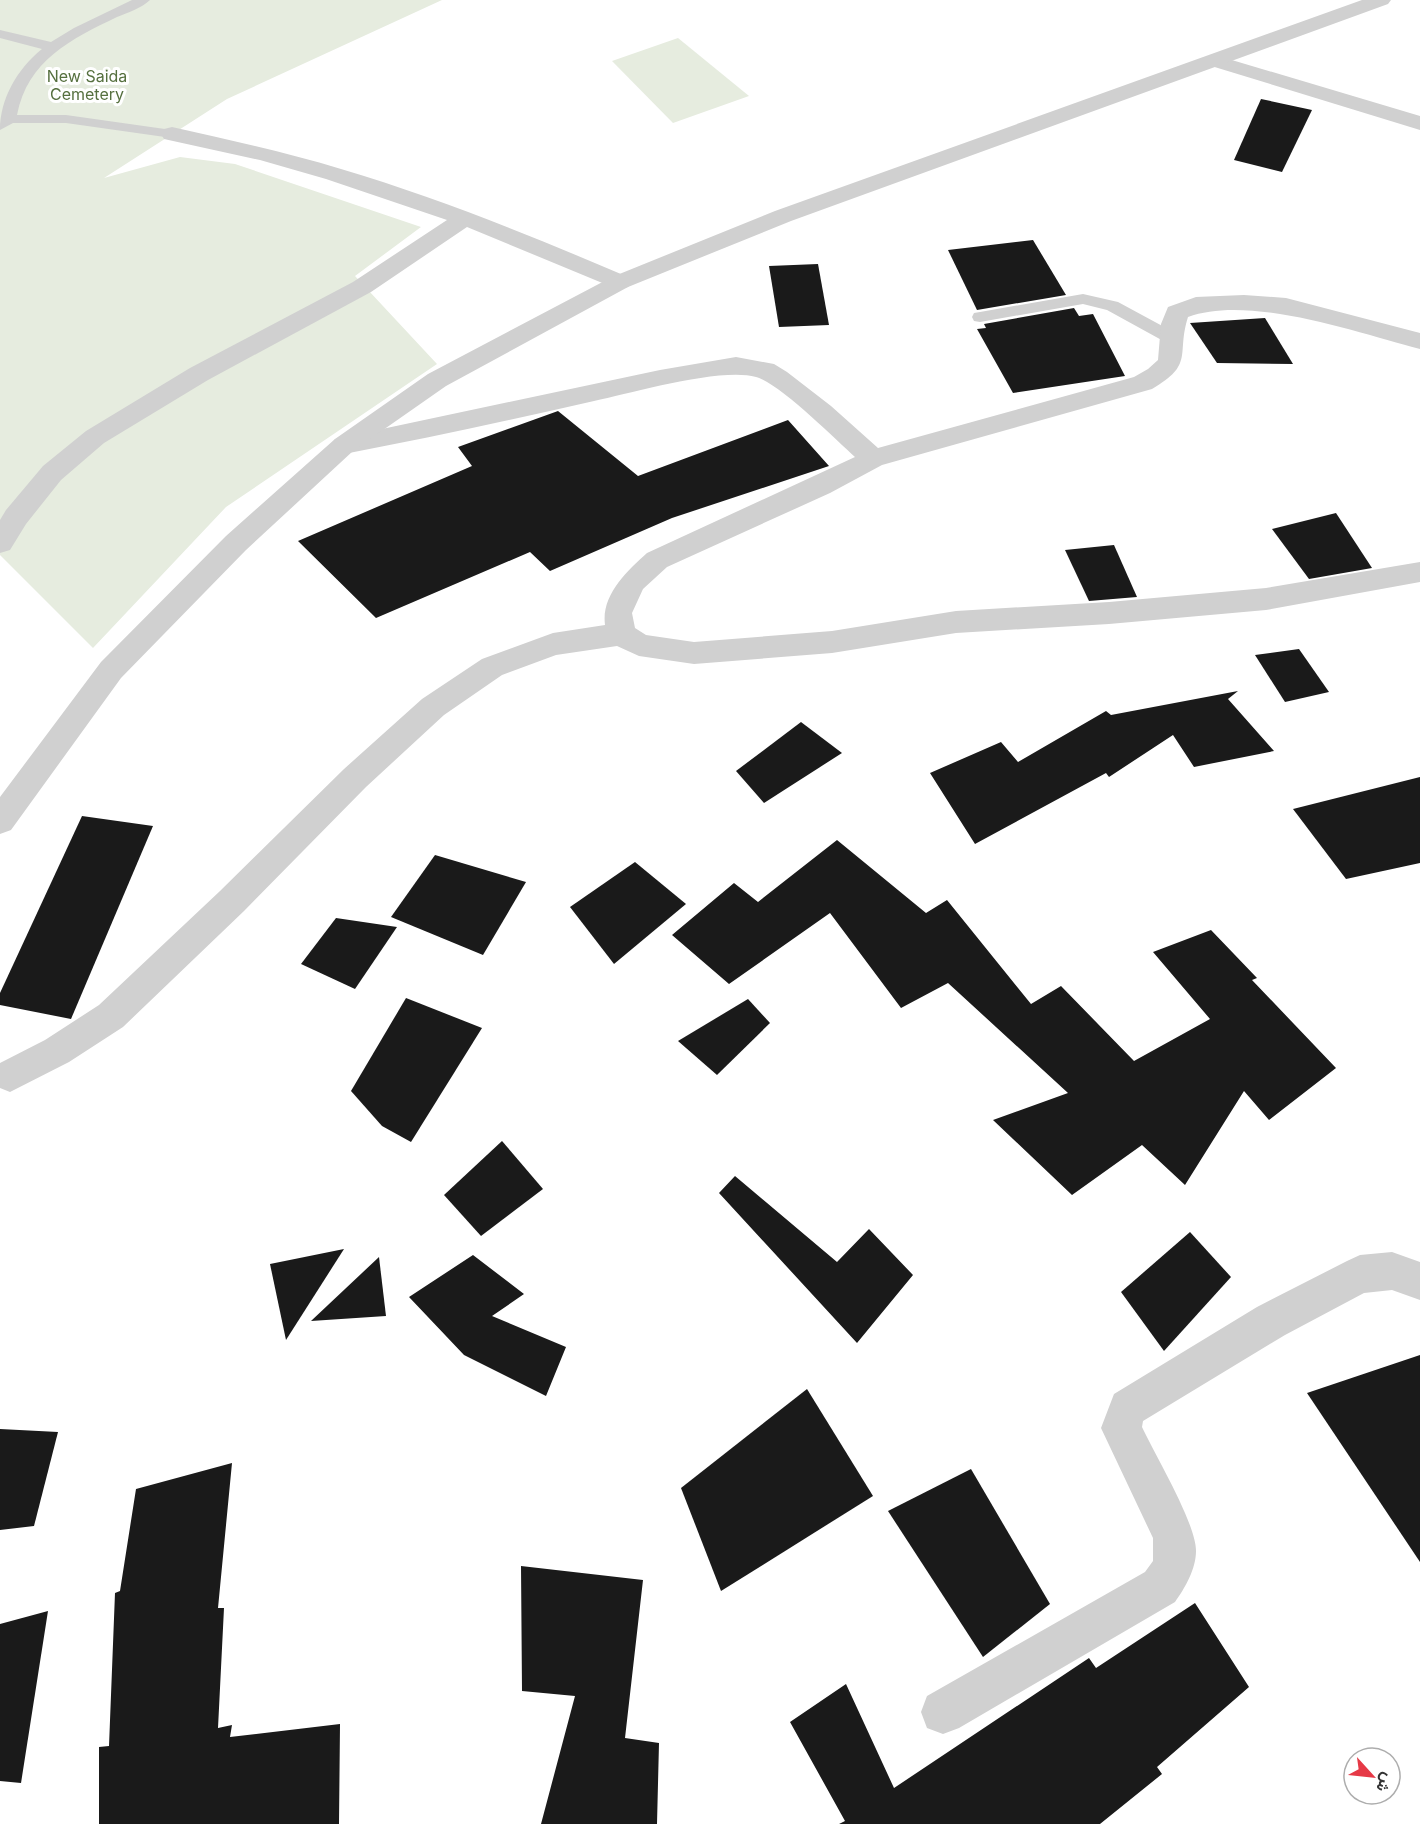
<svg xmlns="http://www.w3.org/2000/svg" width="1420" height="1824" font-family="Inter,Vazirmatn,sans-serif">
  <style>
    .green { fill: #e6ecdf }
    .building { fill: #1a1a1a }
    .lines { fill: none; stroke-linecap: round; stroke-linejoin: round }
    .service { fill: #d0d0d0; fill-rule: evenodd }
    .minor { fill: #d0d0d0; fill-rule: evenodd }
    .tertiary { fill: #d0d0d0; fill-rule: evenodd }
    .labels { text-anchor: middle; stroke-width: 6; stroke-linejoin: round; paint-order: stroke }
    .far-park-label { font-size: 16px; fill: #56703f; stroke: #fff }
  </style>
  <rect width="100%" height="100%" fill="#fff"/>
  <g class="green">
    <path d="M0,0H442L227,99L104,178L180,157L235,164L421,227L355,276L437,364L226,507L93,648L0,555Z"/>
    <path d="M678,38L749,96L673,123L612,61Z"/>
  </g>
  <g class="building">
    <path d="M1261,99L1312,110L1282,172L1234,160Z"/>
    <path d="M1033,240L1066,295L977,310L948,250Z"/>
    <path d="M818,264L829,325L779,327L769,266Z"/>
    <path d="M1074,308L1079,316L1093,314L1125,376L1013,393L977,329L986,328L984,324Z"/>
    <path d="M1265,318L1293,364L1217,363L1190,323Z"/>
    <path d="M558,411L638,476L788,420L829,466L672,518L550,571L530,552L376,618L298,541L472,466L458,447Z"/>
    <path d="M1336,513L1372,568L1309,579L1272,529Z"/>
    <path d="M1114,545L1137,597L1089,601L1065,550Z"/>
    <path d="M1299,649L1329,692L1285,702L1255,655Z"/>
    <path d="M1238,691L1228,699L1274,751L1194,767L1173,735L1109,777L1106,773L975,844L930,773L1001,742L1018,762L1106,711L1111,715Z"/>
    <path d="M801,722L842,753L764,803L736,771Z"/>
    <path d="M1420,777V863L1346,879L1293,809Z"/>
    <path d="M82,816L153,826L71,1019L0,1005V993Z"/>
    <path d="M837,840L926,913L947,900L1031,1004L1061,986L1134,1061L1210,1019L1153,952L1211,930L1257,978L1252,980L1336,1068L1269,1120L1244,1091L1185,1185L1142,1145L1072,1195L993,1120L1068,1093L948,983L901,1008L830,913L729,984L672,935L734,883L758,902Z"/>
    <path d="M435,855L526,882L483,955L391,917Z"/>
    <path d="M635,862L686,904L614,964L570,907Z"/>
    <path d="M336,918L397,927L355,989L301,964Z"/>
    <path d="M406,998L482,1028L411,1142L382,1126L351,1091Z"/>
    <path d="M748,999L770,1023L717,1075L678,1041Z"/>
    <path d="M502,1141L543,1189L481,1236L444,1195Z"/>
    <path d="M735,1176L837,1262L869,1229L913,1275L857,1343L719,1193Z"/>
    <path d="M1190,1232L1231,1277L1164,1351L1121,1292Z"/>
    <path d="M344,1249L286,1340L270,1264Z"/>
    <path d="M473,1255L524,1294L492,1316L566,1347L546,1396L464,1355L409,1297Z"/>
    <path d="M379,1257L386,1316L311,1321Z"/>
    <path d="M1420,1355V1562L1307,1393Z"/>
    <path d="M807,1389L873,1496L721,1591L681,1488Z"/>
    <path d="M0,1429L58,1432L34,1526L0,1530Z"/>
    <path d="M232,1463L218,1608H224L218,1728L232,1725L230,1737L340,1724L339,1824H99V1747L109,1746L115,1593L120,1591L136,1489Z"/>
    <path d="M971,1469L1050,1604L983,1657L888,1511Z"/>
    <path d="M521,1566L643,1580L625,1738L659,1743L657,1824H541L575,1696L522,1691Z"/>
    <path d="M1195,1603L1249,1687L1157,1767L1162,1774L1100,1824H839L845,1821L790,1722L846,1684L894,1788L1089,1658L1096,1668Z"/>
    <path d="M48,1611L21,1783L0,1781V1624Z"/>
  </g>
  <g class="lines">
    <g class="service">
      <path d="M132,0H150C142,8 127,13 117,17C71,39 27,61 17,115H66L172,130L179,134L177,137L172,138L66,123H13L0,130C0,99 17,69 42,49L0,38V30L51,42L74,28Z"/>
      <path d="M1083,294L1118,302L1179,335L1181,339L1179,343H1167L1107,310L1083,304L980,322L974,321L972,317L974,313L980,312Z"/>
    </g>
    <g class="minor">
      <path d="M1215,55L1420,116V130L1208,65L1205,61L1208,57Z"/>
      <path d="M172,127C229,140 285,152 341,169C439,198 534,237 628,277L632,282L628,287L620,289L612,287L467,227L371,292L208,380L104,443L61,480L26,524L10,550L0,553V520L6,510L43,466L86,431L190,368L353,282L447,220L326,179L260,160L164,139L161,134L164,129Z"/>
      <path d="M1244,295L1286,298L1420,333V349C1358,333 1249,294 1188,317C1176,355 1195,364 1152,389L882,465L830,493L667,567L643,589L632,613L635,628L646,635L694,642L832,631L956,611L1109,602L1266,588L1420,562V582L1266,610L1109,624L956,633L832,653L694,664L639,656L617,646L556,655L502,675L444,715L366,787L244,911L123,1027L69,1062L10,1092L0,1088V1063L45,1040L99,1005L220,891L344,769L422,699L482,659L553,633L605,625C601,595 627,571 647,553L855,457C835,439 779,383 756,377C721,367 632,393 594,401C511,420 428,438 344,454L335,451L331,445L335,439L660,370L736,357L774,364L787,372L831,406L878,448L1134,377L1148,369L1158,360L1161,324L1168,307L1196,297Z"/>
      <path d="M1392,1252L1420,1262V1300L1392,1290L1364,1293L1285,1335L1143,1421L1142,1427C1155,1455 1196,1523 1196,1551C1196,1569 1185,1588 1175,1602L959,1728L943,1734L927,1728L921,1712L927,1696L1145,1572L1153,1561V1538L1101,1428L1114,1394L1257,1307L1347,1261L1360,1255Z"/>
    </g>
    <path class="tertiary" d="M1362,0H1391L1388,4L791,221L628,287L446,386L353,451L246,550L121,678L11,830L0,834V797L101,662L226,536L335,439L428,374L612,277L775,211Z"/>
  </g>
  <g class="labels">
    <g class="far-park-label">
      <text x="87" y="82">New Saida<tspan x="87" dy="18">Cemetery</tspan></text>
    </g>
  </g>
  <g transform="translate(1372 1776) rotate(117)"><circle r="28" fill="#ffffff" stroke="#adadad" stroke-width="1.5"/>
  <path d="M0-4.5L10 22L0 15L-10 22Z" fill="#e63946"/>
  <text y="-9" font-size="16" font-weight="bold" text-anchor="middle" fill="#333333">ش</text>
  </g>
</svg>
